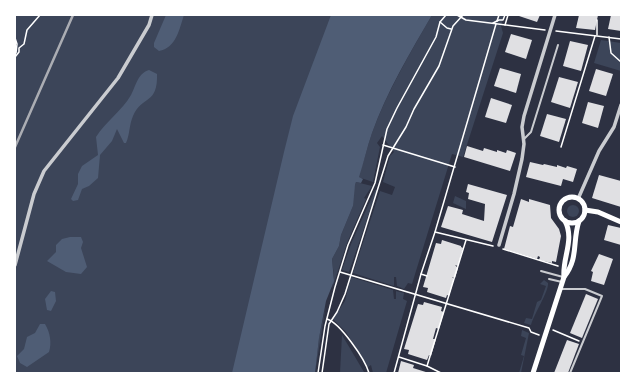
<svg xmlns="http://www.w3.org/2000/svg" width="636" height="388" font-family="'Noto Sans',sans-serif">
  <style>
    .green { fill: #3c4559 }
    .water { fill: #4f5d75 }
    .building { fill: #e0e0e3 }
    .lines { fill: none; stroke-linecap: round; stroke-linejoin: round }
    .path { stroke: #fff; stroke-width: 1.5 }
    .service { stroke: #caccd0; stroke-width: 2 }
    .minor { stroke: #caccd0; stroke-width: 3.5 }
    .secondary { stroke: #fff; stroke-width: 5 }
    .rail { stroke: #abadb3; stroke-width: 2.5 }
  </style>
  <rect width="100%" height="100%" fill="#2d3142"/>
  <g class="green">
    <path d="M15,15H343L245,373H15Z"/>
    <path d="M432,15H504L501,26L503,33L463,157L452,154L412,284L408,283L404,289L397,286L396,277H394V286L353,273L380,191L392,195L395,187L383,182L390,156L394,152L382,136L377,143L380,147L373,182L358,177C364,162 367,148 372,133C387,92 410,53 432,15Z"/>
    <path d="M601,40L621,43V71L594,63Z"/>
    <path d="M356,182L372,186L364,198L366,199L347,243L332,289L334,277L332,259L339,246L341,235L353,206V191Z"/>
    <path d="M375,190H377L349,272L342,270L351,244Z"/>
    <path d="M455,196L466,201V209L453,203Z"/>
    <circle cx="573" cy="211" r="6"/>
    <path d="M351,277L393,290L394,299H396V291L404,293L403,299L407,301L386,373H373L371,365L368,367L346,332L333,319L345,301Z"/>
    <path d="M544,280L548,283C549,291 534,314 531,325L524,323L526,318L532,319L537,302L541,300L546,286L540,284Z"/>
    <path d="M326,305L315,373L319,337Z"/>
    <path d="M522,330L529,333L521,373H519L524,356L521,355L526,338L521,336Z"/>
    <path d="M342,335L364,372V373H340Z"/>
  </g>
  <g class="water">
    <path d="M166,15H184C179,30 176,48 159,51L154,47V43Z"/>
    <path d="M331,15H432C410,53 387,91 372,133C367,147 364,162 359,177L363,179L361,183L356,182L355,185L353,206L341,235L339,246L332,259L334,281L326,301L319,338L315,373H232L284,152L293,116Z"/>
    <path d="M149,70L157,74C158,105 142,95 133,116C129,125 130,134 126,143H124L117,129L112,141L100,155L98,178L89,186L82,189L78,200L73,201L71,199L78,184V174L82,166L98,155L96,137C106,121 122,111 131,95C136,86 137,74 149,70Z"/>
    <path d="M70,237H81L83,242L81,248L87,267L81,274L66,272L47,261L56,252V245L62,239Z"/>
    <path d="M51,291L55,292L56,301L51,311L47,310L45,299Z"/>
    <path d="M40,324H45C50,332 52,343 49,352L27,367L20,363L17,356L24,349L27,337L35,333Z"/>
  </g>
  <g class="building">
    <path d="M516,15H540L537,22Z"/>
    <path d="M579,15H598L595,30L576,28Z"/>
    <path d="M611,15H621V31L608,29Z"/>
    <path d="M511,34L532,40L526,59L505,52Z"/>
    <path d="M570,41L588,45L581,71L563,66Z"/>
    <path d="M500,68L521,74L516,93L494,86Z"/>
    <path d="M596,69L613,74L606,96L589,91Z"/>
    <path d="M559,77L578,82L570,108L551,102Z"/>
    <path d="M491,98L512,105L506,123L485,117Z"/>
    <path d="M588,102L604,106L598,128L582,123Z"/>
    <path d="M547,114L566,119L559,142L540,136Z"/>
    <path d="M467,146L483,151L484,148L497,152V150L506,153L507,150L516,153L510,171L464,157Z"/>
    <path d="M530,162L543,165L544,164L557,167V165L566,168L567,166L577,169L573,182L563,179L561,186L526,177Z"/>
    <path d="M599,175L621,181V207L592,198Z"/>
    <path d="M468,184L507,195L492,242L441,227L448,206L463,210L462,214L484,221L485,204L468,199L469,193L466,192Z"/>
    <path d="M521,199L529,202V199L550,205L551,218L559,229L561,236L556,262L552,261V263L539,260L540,257L538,256L537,259L504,249L510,226L513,227Z"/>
    <path d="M608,225L621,228V245L604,240Z"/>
    <path d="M442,240L461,246V247L463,248L458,266L455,265L458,268L455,278L452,277L454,279L449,296L447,295L446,298L427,292L428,288L423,287L436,243L441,244Z"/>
    <path d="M599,254L613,259L604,285L591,281L593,272L591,271Z"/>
    <path d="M586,294L598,299L582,338L570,333Z"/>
    <path d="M424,302L442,307L441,311L444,312L439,329L436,328L433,339H436L431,356L429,355L427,360L408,354L409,350L404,349L418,304L423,305Z"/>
    <path d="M567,340L579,344L568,373H554Z"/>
    <path d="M401,361L414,365L413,368L429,373H398Z"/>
  </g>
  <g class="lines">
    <g class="path">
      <path d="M457,15L466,20L545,30"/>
      <path d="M497,21L499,15"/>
      <path d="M440,22L447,28L451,29"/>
      <path d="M493,23L499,20H503L505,15"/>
      <path d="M505,25L508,15"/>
      <path d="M556,31L621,39"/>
      <path d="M597,35V20"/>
      <path d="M609,37L611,53L621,62"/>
      <path d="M15,38L17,44L16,53"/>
      <path d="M15,57L19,52V48L24,44L27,30L40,15"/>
      <path d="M383,145L455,167"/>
      <path d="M561,147L595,36"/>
      <path d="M435,232L493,246"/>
      <path d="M503,249L558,266"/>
      <path d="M340,272L529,328L531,332L539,335"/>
      <path d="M421,274L427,276"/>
      <path d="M327,319C340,323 365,359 369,373"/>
      <path d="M553,330L579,341"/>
      <path d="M399,357L427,366L441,373"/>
      <path d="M427,366L466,240"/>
      <path d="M318,373L325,326L335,287L348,245L375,183L387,129L397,108L436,37L440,22L446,15"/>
      <path d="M322,373L329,324L337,312L345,294L388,156L406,127L414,109L439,66L453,26L463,15"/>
      <path d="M394,373L421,274L435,232L496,24"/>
    </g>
    <g class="service">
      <path d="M524,139L531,132L558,45"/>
      <path d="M541,271L563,277"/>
      <path d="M549,279L562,282"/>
      <path d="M562,289H585L602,296L570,373"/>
    </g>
    <g class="minor">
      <path d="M578,199L599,151L614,127L621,105"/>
      <path d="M499,245L514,194L522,159L524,144L522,127L524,116L555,15"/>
      <path d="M15,265L34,194L44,171L118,78L149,25L152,15"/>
    </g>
    <g class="secondary">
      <circle cx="572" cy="210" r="13"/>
      <path d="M585,210L598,212L621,222"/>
      <path d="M564,277C562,258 575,240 565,221"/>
      <path d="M533,373L564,277C579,258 572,242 579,221"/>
    </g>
    <path class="rail" d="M15,147L73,15"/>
  </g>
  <rect width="636" height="388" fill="none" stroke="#ffffff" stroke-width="32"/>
</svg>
